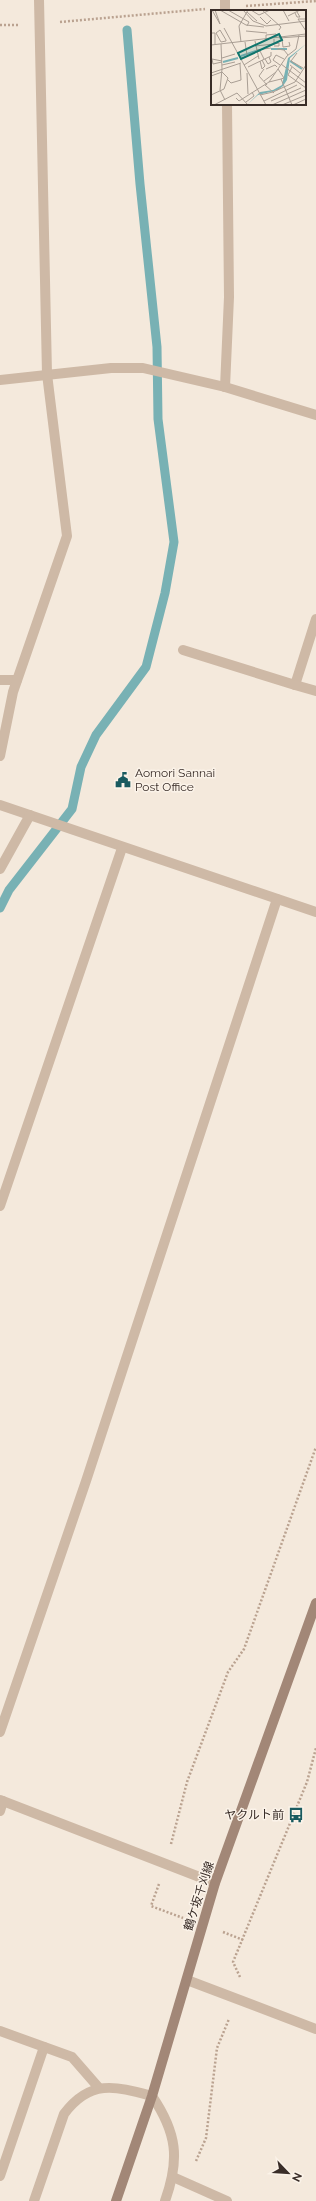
<svg xmlns="http://www.w3.org/2000/svg" width="316" height="2201" font-family="Raleway,'Noto Sans JP',sans-serif">
  <style>
    .lines { fill: none; stroke-linecap: round; stroke-linejoin: round }
    .stream { stroke: #78b1b4; stroke-width: 9 }
    .path { stroke: #baa290; stroke-width: 2.5; stroke-dasharray: 2 2; stroke-linecap: butt }
    .service { stroke: #ceb9a6; stroke-width: 10 }
    .minor { stroke: #ceb9a6; stroke-width: 10 }
    .secondary { stroke: #a28777; stroke-width: 10 }
    .labels { text-anchor: middle; stroke-width: 3; stroke-linejoin: round; paint-order: stroke }
    .poi-label { font-size: 12px; fill: #392d28; stroke: #fbf3e9; text-anchor: start }
    .street-label { font-size: 12px; fill: #392d28; stroke: #fbf3e9 }
    .inset-river { fill: none; stroke: #78b1b4; stroke-width: 2 }
    .inset-road { fill: none; stroke: #a99e94; stroke-width: 1 }
    .view { fill: #0f766e; fill-opacity: 0.15; stroke: #0f766e; stroke-width: 2 }
    .inset-edge { fill: none; stroke: #392d28; stroke-width: 2 }
  </style>
  <rect width="100%" height="100%" fill="#f4e9dc"/>
  <g class="lines">
    <path class="stream" d="M0,908L9,890L72,809L81,767L96,735L146,667L165,593L174,542L158,419L157,347L140,184L127,30"/>
    <g class="path">
      <path d="M246,6L316,1"/>
      <path d="M60,22L205,9"/>
      <path d="M0,25H19"/>
      <path d="M171,1844L187,1782L228,1672L244,1649L316,1447"/>
      <path d="M159,1884L151,1906L183,1918"/>
      <path d="M223,1932L243,1940"/>
      <path d="M240,1977L233,1962L307,1782L316,1748"/>
      <path d="M196,2161L206,2138L217,2048L229,2019"/>
    </g>
    <g class="service">
      <path d="M183,650L295,685L316,619"/>
      <path d="M295,685L316,691"/>
      <path d="M0,1811L3,1801"/>
      <path d="M187,1980L316,2029"/>
      <path d="M0,2031L72,2057L99,2088"/>
      <path d="M0,2176L44,2047"/>
      <path d="M173,2177L227,2201"/>
    </g>
    <g class="minor">
      <path d="M225,0V11"/>
      <path d="M0,380L111,368H143L225,387L316,415"/>
      <path d="M225,387L229,297L227,104"/>
      <path d="M0,680H17"/>
      <path d="M0,756L13,692L67,536L47,374L39,0"/>
      <path d="M0,805L316,912"/>
      <path d="M0,869L30,815"/>
      <path d="M0,1206L122,848"/>
      <path d="M0,1732L86,1481L277,899"/>
      <path d="M0,1800L215,1883"/>
      <path d="M34,2201L64,2114C90,2079 115,2086 152,2096C177,2133 180,2159 165,2201"/>
    </g>
    <path class="secondary" d="M116,2201L152,2096L215,1883L316,1603"/>
  </g>
  <defs>
    <symbol id="civic-bare" viewBox="-9 -9 18 18"><path d="M-.6-6.5H3V-4.5H.6V-3L4-1V1h2V6H-6V1h2V-1L-.6-3ZM-1.2 2.5V6h2.4V2.5Z" fill="#195a5f" stroke="#fbf3e9" stroke-width="2.5" paint-order="stroke"/></symbol>
    <symbol id="bus-bare" viewBox="-9 -9 18 18"><path d="M-5-6H5V4H4V6H2V4H-2V6H-4V4H-5ZM-3.5-4V0h7V-4ZM-3.5 1.2v1.5H-2V1.2ZM2 1.2v1.5H3.5V1.2Z" fill="#195a5f" stroke="#fbf3e9" stroke-width="2.5" paint-order="stroke"/></symbol>
  </defs>
  <g fill-rule="evenodd">
    <use href="#civic-bare" x="112" y="769" width="22" height="22"/>
    <use href="#bus-bare" x="285" y="1804" width="22" height="22"/>
  </g>
  <g class="labels">
    <g class="poi-label">
      <text x="135" y="777">Aomori Sannai<tspan x="135" dy="14">Post Office</tspan></text>
      <text x="284" y="1819" text-anchor="end">ヤクルト前</text>
    </g>
    <g class="street-label">
      <text transform="translate(199 1896) rotate(-72)" y="4">鶴ケ坂千刈線</text>
    </g>
  </g>
  <g transform="translate(211 10)">
    <rect width="95" height="95" fill="#f4e9dc"/>
    <path d="M95,34L79,48L76,70L72,76L67,80L47,85L37,94L49,82L62,80L71,75L77,48Z" fill="#78b1b4"/>
    <path class="inset-river" d="M60,39H76M30,46L45,41M79,51L91,59M12,52L27,48"/>
    <path class="inset-road" d="M1,0L9,14L4,0M9,0L35,15L53,17M17,0L38,12L36,16M32,0L42,11L55,16L95,11M40,0L48,5L59,0M51,0L70,17L68,20M72,0L78,11M36,2L46,11M84,3L86,7H89L86,2M77,6L89,0M49,7L56,14L60,10M95,9H87L95,21M13,18L55,95M9,20L15,30V31L10,32L5,23ZM35,21L56,23M1,23H4V34M68,28L95,26M71,29L72,37L79,36L78,32M55,30V25L65,24V28M44,31L48,49M30,32L28,16L37,0M34,32L36,45M10,34L11,59L9,80L14,90M0,35L95,24M44,36L63,34V29M63,36H68V33L63,34M66,39L73,40L77,45M45,40L60,38M45,42L49,41L53,49M86,43L80,51L92,58M11,48L24,44M29,49L45,42M54,49L57,54L60,52L58,47M11,51L1,49L2,54L11,52M49,51L51,59L54,56L51,50M29,54L30,70M70,54L95,73M11,55L24,52M33,55L47,46M69,55L62,50L65,45L73,49M79,55L89,63M37,57L60,46V42M81,57L77,65L95,78M53,59L48,66L56,75M55,59L64,55L66,57M67,59L73,68L70,69M0,63L30,53M36,63L37,84M0,66L11,62L17,68L13,79L0,85M17,70L20,73L30,70M53,71L65,62M58,72L70,69L81,95M54,75L63,83M49,85L62,82L84,72L95,55M25,88L28,91L58,72L76,46L85,39L88,25M53,91L86,75M60,91L90,78M35,92L43,86L41,82M3,95L26,83L37,95M61,95L95,80M71,95L95,85M82,95L95,89"/>
    <path class="view" d="M68,24L71,30L30,49L27,43Z"/>
    <rect width="95" height="95" class="inset-edge"/>
  </g>
  <g transform="translate(288 2173) rotate(115)" stroke="#fbf3e9" stroke-width="3" paint-order="stroke">
  <path d="M0-3L7 15L0 10L-7 15Z" fill="#392d28"/>
  <text y="-6" font-size="11" font-weight="bold" text-anchor="middle" fill="#392d28">N</text>
  </g>
</svg>
